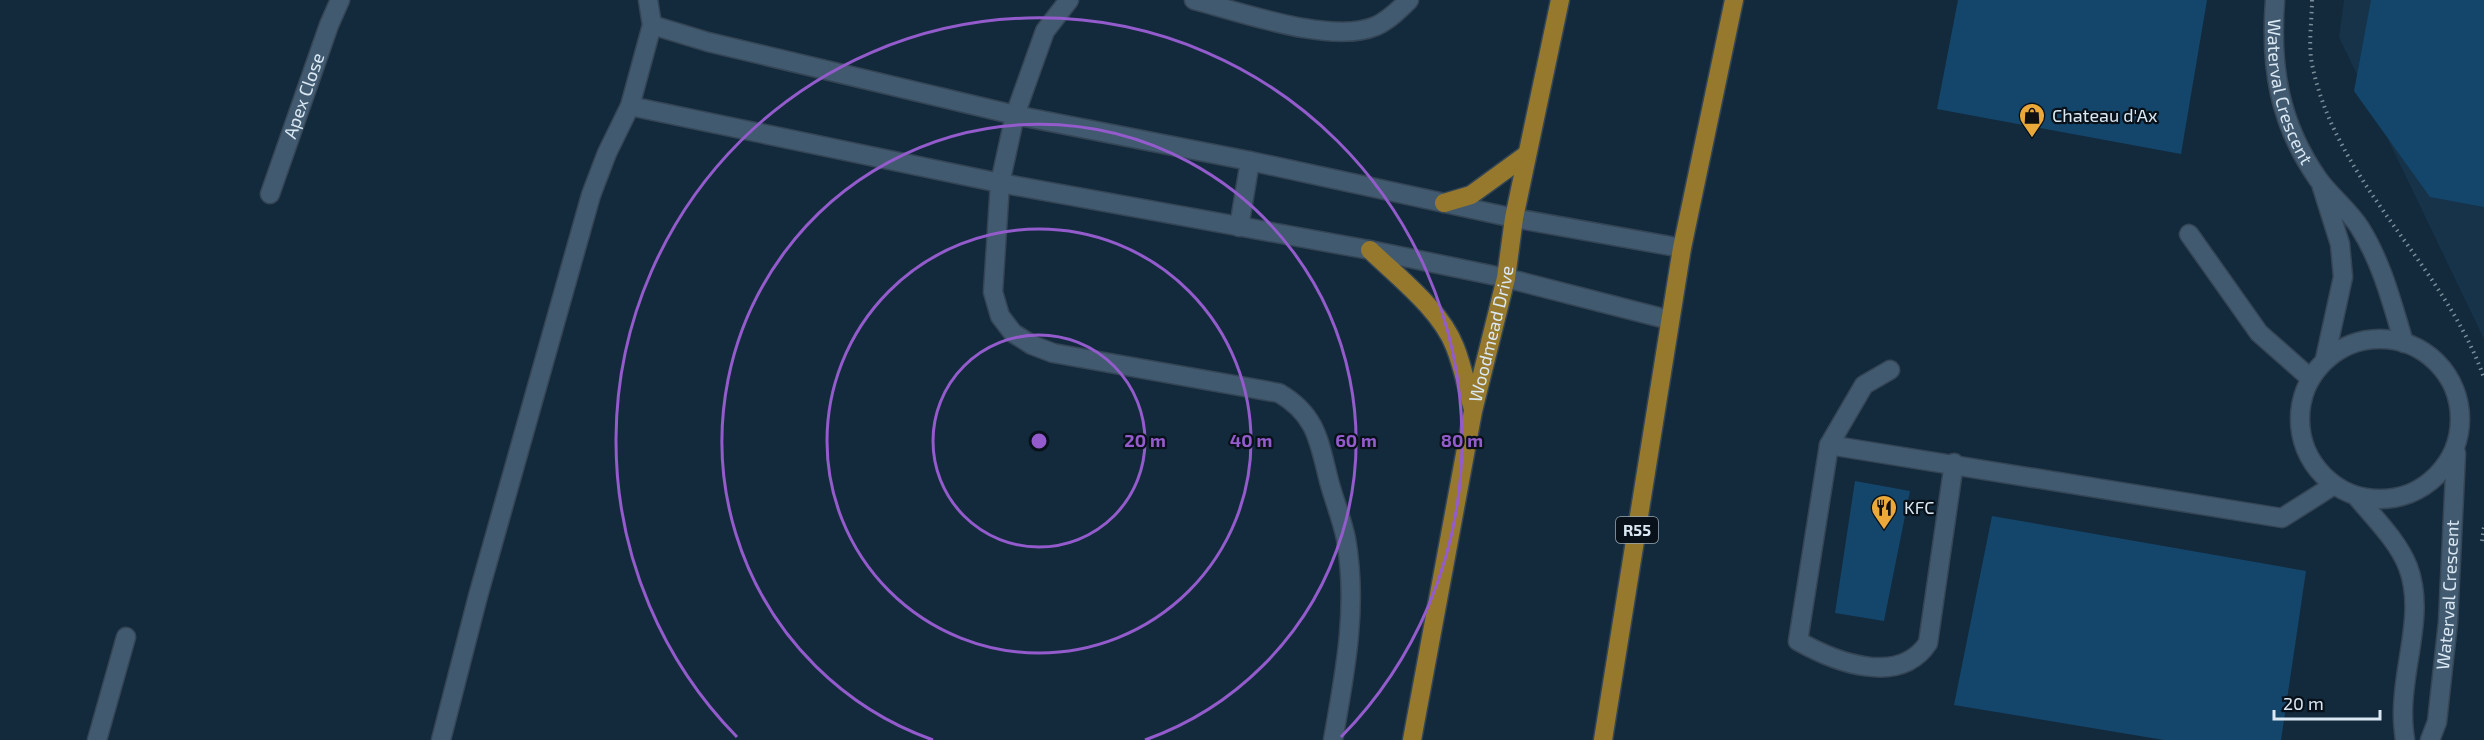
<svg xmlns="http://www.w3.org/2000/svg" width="2484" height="740" font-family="'Exo 2',sans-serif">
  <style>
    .built { fill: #16334a }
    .building { fill: #14466b }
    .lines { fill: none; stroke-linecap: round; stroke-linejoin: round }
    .minor-casing { stroke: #344555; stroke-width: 21 }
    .major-casing { stroke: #344555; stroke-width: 21 }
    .path { stroke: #7a8d9b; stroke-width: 4; stroke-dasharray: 1.5 4.5; stroke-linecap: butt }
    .minor { stroke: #425a6f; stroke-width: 18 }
    .major { stroke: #96792c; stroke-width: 18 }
    .ring { fill: none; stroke: #935bcc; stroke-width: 3 }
    .labels { text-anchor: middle; stroke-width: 4.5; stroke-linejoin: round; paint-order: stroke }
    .shield { fill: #08111a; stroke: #9ba8b3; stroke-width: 1.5 }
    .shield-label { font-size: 16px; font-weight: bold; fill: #dae8f4 }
    .street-label { font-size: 18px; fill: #dae8f4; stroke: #08111a }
    .poi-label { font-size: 18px; fill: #dae8f4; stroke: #08111a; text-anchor: start }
    .centre { fill: #935bcc; stroke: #08111a; stroke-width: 3 }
    .ring-label { font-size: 18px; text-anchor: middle; font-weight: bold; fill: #935bcc; stroke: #08111a; stroke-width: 4.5; stroke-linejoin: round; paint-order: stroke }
  </style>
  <rect width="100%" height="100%" fill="#132a3c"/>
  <path class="built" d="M2344,0H2484V339L2339,37Z"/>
  <g class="building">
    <path d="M1958,0H2207L2181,154L1937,109Z"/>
    <path d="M2371,0H2484V207L2430,197L2354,91Z"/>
    <path d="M1855,481L1910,491L1884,621L1835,613Z"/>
    <path d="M1992,516L2306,571L2281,740H2164L1954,705Z"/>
  </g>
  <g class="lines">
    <defs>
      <g id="minor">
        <path d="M1069,0L1045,31L1015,115L1000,183L993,292L1000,316L1013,333L1032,345L1053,353L1279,393C1317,415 1319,442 1329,481C1334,500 1342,519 1346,539C1358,607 1345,673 1333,740"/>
        <path d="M1194,0C1241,12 1331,45 1376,26C1389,20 1400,9 1409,0"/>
        <path id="s1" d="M2275,0C2270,67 2279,123 2318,179C2330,196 2349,210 2360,228C2382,263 2392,303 2404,343"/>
        <path d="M652,25L708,42L1015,115L1250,161L1514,218L1682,248"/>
        <path d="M630,106L1000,183L1370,250L1506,278L1670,320"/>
        <path d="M2322,187L2340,244L2343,277L2325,359"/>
        <path id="s2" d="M270,194L329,25L340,0"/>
        <path d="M1239,227L1250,161"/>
        <path d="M2189,234L2259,333L2310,378"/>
        <circle cx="2380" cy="419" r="80"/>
        <path d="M1890,370L1864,385L1829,445L2282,518L2334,485"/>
        <path d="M1829,445L1798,641C1835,662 1899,687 1928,643L1954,463"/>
        <path d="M2357,497C2375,519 2398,541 2408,567C2426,614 2401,669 2403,717C2403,725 2404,733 2405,740"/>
        <path d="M97,740L126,637"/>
        <path d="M441,740L478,596L591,195L607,153L630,106L652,25L648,0"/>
        <path id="s3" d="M2430,740L2437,722L2448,622L2456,453"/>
      </g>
      <g id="major">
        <path d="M1444,203L1471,195L1526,155"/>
        <path d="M1370,250C1398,277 1441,310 1455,347C1463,367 1467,389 1473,409"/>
        <path id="s4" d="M1412,740L1473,411L1506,278L1514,218L1560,0"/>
        <path d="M1603,740L1682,248L1734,0"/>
      </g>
    </defs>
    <use href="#minor" class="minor-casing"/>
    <use href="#major" class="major-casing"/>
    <g class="path">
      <path d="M2312,0C2312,20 2308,44 2312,64C2336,184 2444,264 2484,378"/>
      <path d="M2482,541L2484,527"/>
    </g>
    <use href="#minor" class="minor"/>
    <use href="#major" class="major"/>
  </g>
  <g class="ring">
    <circle cx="1039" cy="441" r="106"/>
    <circle cx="1039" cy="441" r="212"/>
    <path d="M933 740A317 317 0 1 1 1145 740"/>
    <path d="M737 737A423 423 0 1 1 1341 737"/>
  </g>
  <defs>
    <symbol id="shop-pin" viewBox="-11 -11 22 30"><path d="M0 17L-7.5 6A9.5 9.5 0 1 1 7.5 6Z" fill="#eba93a" stroke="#08111a"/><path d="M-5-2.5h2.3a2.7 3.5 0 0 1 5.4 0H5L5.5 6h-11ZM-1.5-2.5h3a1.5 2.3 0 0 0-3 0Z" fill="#111"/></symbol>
    <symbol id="restaurant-pin" viewBox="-11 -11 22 30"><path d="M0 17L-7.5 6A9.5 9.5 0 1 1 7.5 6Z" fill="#eba93a" stroke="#08111a"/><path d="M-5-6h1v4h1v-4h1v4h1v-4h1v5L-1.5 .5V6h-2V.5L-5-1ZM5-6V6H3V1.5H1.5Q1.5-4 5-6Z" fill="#111"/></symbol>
  </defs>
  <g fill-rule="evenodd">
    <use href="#shop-pin" x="2017" y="101" width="30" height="40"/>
    <use href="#restaurant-pin" x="1869" y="493" width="30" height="40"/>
  </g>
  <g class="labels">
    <rect class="shield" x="1616" y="517" width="42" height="26" rx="4.5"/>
    <g class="shield-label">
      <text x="1637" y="536">R55</text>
    </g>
    <g class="street-label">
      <text dy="6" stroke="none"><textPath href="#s1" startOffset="94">Waterval Crescent</textPath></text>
      <text dy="6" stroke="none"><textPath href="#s2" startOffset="104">Apex Close</textPath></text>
      <text dy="6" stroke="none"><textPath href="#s4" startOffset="414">Woodmead Drive</textPath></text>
      <text dy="6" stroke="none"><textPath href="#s3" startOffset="147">Waterval Crescent</textPath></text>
    </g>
    <g class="poi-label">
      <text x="2052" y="122">Chateau d'Ax</text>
      <text x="1904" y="514">KFC</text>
    </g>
  </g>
  <circle cx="1039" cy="441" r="9" class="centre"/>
  <g class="ring-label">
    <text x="1145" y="447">20 m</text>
    <text x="1251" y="447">40 m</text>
    <text x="1356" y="447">60 m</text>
    <text x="1462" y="447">80 m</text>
  </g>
  <path d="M2274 710v9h106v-9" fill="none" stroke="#dae8f4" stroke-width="3"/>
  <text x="2283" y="710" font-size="18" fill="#dae8f4" stroke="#08111a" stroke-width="4.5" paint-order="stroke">20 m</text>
</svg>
